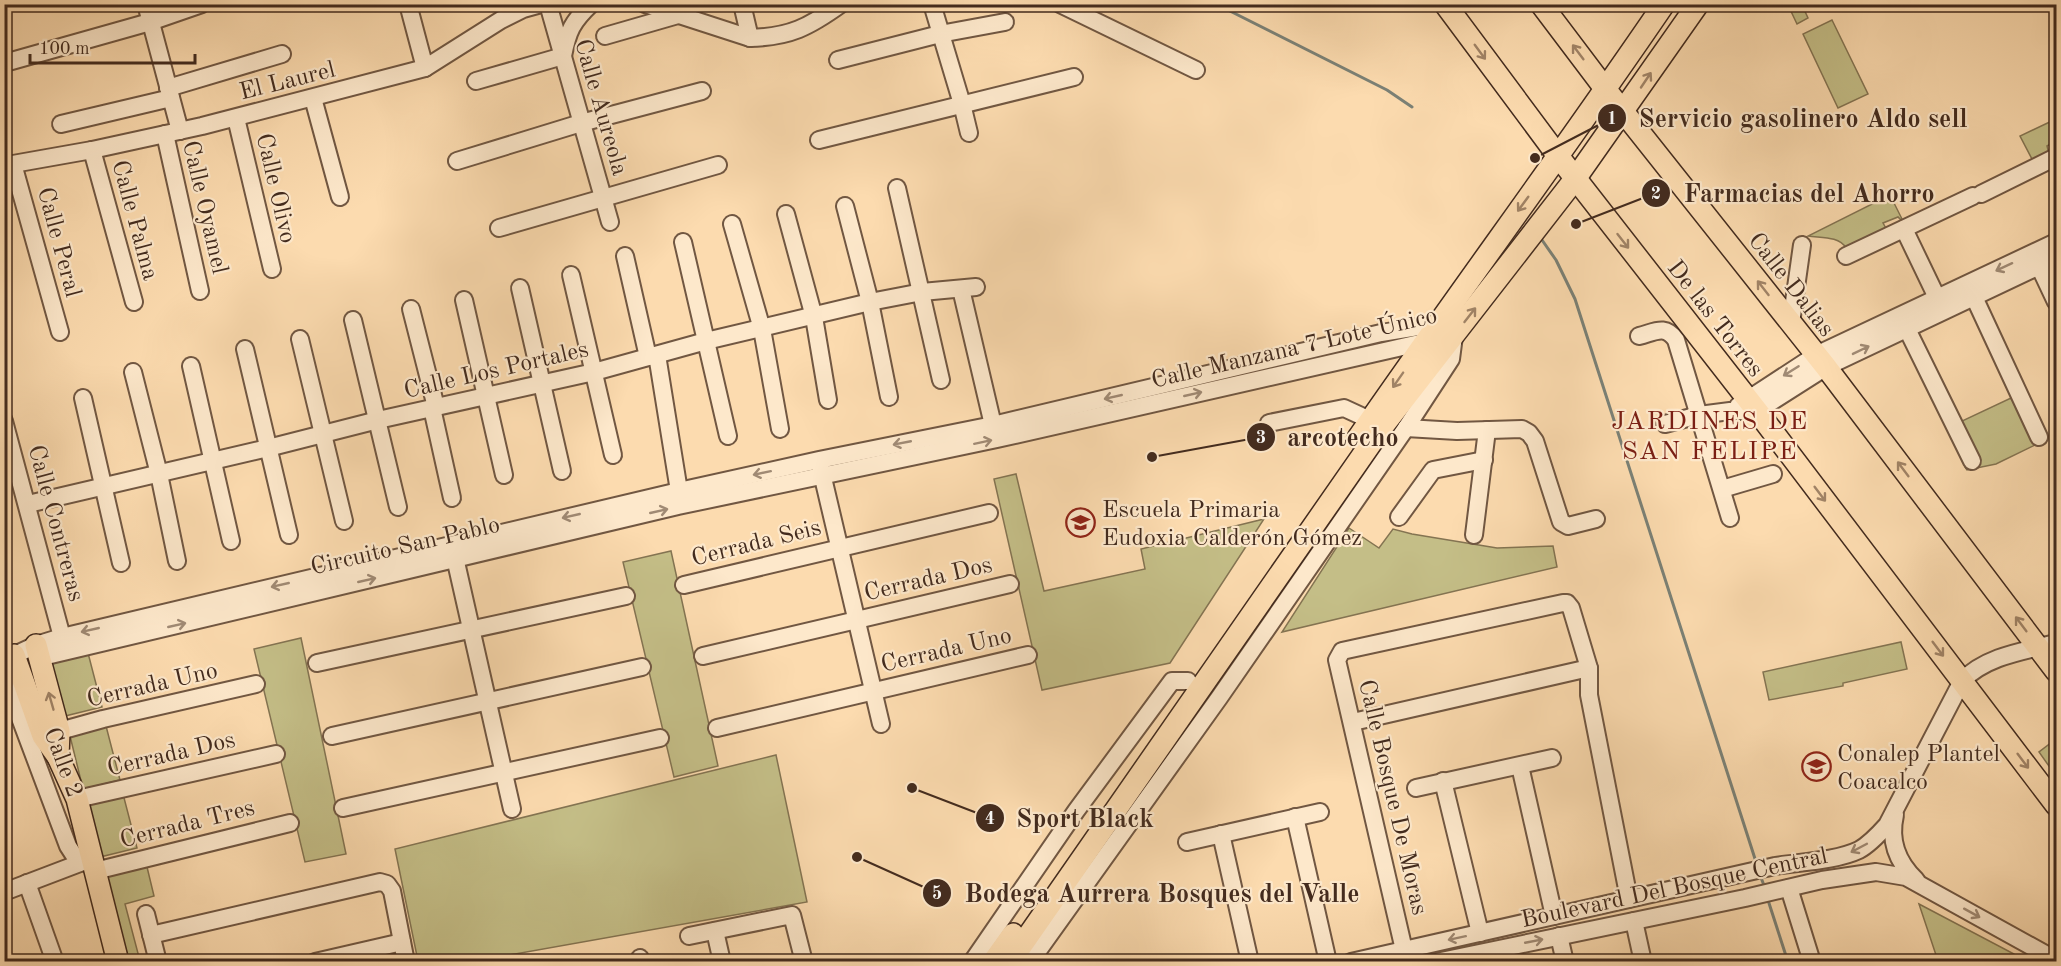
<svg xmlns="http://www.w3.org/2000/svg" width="2061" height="966" font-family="'Old Standard TT',serif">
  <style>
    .green { fill: #c4be87; stroke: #847452; stroke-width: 1.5 }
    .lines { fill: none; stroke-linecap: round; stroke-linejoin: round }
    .stream { stroke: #7b8176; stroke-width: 3 }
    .minor-casing { stroke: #715742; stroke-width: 20 }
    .major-casing { stroke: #432b1e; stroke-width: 24 }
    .minor { stroke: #fde8cb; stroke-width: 16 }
    .major { stroke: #fcdbaf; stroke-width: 21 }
    .oneway { stroke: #a08366 }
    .oneway2 { stroke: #a08a74 }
    .labels { text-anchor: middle; stroke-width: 4.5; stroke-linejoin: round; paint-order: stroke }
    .street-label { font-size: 24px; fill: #432b1e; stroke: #fde8cb }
    .poi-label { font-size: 24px; fill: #432b1e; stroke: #fde8cb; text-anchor: start }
    .neighbourhood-label { font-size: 26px; letter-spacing: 1.5px; fill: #7a1f14; stroke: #fde8cb }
    .leader { fill: none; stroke: #432b1e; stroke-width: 2 }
    .callout-dot { fill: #432b1e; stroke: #fde8cb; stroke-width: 2 }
    .mark-label { font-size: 18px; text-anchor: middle; font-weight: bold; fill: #fff }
    .callout-label { font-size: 26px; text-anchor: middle; font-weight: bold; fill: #432b1e; stroke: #fde8cb; stroke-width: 4.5; stroke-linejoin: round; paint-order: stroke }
  </style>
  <rect width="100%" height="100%" fill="#fcdbaf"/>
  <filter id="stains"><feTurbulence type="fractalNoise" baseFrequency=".00333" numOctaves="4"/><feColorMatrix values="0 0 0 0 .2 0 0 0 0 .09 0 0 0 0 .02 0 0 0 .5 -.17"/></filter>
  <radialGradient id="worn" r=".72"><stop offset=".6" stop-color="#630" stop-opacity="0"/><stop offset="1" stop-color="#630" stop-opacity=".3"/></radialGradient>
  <g class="green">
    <path d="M1788,5H1802L1808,18L1797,24Z"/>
    <path d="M1832,20L1868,94L1838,108L1803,34Z"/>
    <path d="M2056,119V141L2047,146L2049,154L2034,163L2020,136Z"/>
    <path d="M1890,195L1904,223L1898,217L1883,223L1887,230L1846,248C1839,236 1821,238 1808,236Z"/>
    <path d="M2011,398L2035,445L1996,464L1967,470L1965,467L1980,460L1962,421Z"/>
    <path d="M1016,474L1044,591L1145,569L1141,549L1264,519L1170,663L1042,690L994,479Z"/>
    <path d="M1349,528L1379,548L1393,529L1412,534L1497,548L1553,546L1557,567L1282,632Z"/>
    <path d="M671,551L718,766L674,777L623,562Z"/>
    <path d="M301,638L346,854L305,862L254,649Z"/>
    <path d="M1901,642L1907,669L1843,683V686L1769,700L1763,672Z"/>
    <path d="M88,653L102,707L65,716L51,663Z"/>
    <path d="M106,726L120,780L83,789L70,736Z"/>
    <path d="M2056,739V776L2039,752Z"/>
    <path d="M776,755L807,902L476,961H418L395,849Z"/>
    <path d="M123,794L137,848L100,857L86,804Z"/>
    <path d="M147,867L154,896L125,904L140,961H129L106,875Z"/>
    <path d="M1919,904L2014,954L2015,961H1938Z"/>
  </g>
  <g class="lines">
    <g class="stream">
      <path d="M1216,4L1387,90L1412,107"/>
      <path d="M1542,240L1556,260L1575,299L1757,865"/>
      <path d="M1760,875L1765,888"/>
      <path d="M1767,897L1788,962"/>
    </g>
    <defs>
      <g id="minor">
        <path d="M146,4L180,131"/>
        <path d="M408,4L425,68"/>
        <path d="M548,4L610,222"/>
        <path d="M645,4L750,38C790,37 809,27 841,4"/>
        <path d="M742,4L750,38"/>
        <path d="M932,4L962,104L969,133"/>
        <path d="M1060,4L1196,70"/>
        <path d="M605,36L678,15"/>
        <path d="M838,60L940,34L1005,22"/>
        <path d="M8,62L150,22L202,4"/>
        <path d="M476,81L563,56C568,31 572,22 591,4"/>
        <path d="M168,88L282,54"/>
        <path d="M313,98L340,197"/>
        <path d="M236,118L272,269"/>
        <path d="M61,124L171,98"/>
        <path d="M165,134L200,291"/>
        <path d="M819,140L1074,77"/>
        <path d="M92,150L134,302"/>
        <path d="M457,161L581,123L702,91"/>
        <path d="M13,164L60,332"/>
        <path d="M4,167L13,164L92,150L202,126L425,68L501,20L523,9L541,4"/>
        <path d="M897,188L941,380"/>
        <path d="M1981,194L2056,157"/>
        <path d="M845,206L870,302L889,397"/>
        <path d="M786,214L814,317L828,400"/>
        <path d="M732,224L762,329L780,429"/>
        <path d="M499,228L718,165"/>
        <path d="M1904,229L1941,306"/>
        <path d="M683,242L728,436"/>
        <path d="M625,256L648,357"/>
        <path d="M1846,256L1973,196"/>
        <path d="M2039,266L2056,302"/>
        <path d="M571,275L613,455"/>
        <path d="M520,288L562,471"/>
        <path d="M961,289L993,425"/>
        <path d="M1974,297L2039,437"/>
        <path d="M464,300L504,475"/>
        <path d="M411,309L436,407"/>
        <path d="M353,320L398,507"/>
        <path d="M1791,323L1802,245"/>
        <path d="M1906,327L1972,461"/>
        <path d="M1639,336C1655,332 1665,324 1676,340L1730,518"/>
        <path d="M300,339L344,521"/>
        <path d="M245,349L289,535"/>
        <path d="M657,355L679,491"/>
        <path d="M191,366L231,541"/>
        <path d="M133,372L159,474L177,561"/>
        <path d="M83,398L121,563"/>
        <path d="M1738,406L1816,355L2056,242"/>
        <path d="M432,408L452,498"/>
        <path d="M4,421L62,637"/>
        <path d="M1269,423L1344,408L1370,420"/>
        <path d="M1665,424L1699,415L1730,411H1757L1826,367L2056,258"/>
        <path d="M1406,428L1457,431L1522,429L1529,433L1535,441L1561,522L1568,526L1596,519"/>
        <path d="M820,465L881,724"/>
        <path d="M1722,489L1773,474"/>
        <path d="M28,504L268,448L378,420L594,372L706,341L870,302L922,292L976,287"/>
        <path d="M1399,517L1433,470L1484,460"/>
        <path d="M1474,535L1487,430"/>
        <path d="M453,549L512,809"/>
        <path d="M684,585L989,513"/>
        <path d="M703,656L1010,584"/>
        <path d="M38,658L678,506L997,439L1433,340"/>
        <path d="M4,660L36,645L62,637L679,491L819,460L993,425L1381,333L1436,324L1444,329"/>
        <path d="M317,663L626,596"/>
        <path d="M5,678L68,846L79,863"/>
        <path d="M1353,722L1589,668"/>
        <path d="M717,728L1028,655"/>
        <path d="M49,734L103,719L256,684"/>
        <path d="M332,736L642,667"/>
        <path d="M1520,766L1554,916"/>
        <path d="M1443,781L1480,933"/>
        <path d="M1416,788L1552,758"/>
        <path d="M77,799L276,754"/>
        <path d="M343,808L660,738"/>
        <path d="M1895,815C1889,841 1897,862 1916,880"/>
        <path d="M1295,817L1328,962"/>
        <path d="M1221,834L1250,962"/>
        <path d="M1187,842L1320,812"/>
        <path d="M95,871L290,823"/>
        <path d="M27,883L55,962"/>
        <path d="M1789,888L1812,962"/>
        <path d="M4,892L88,860"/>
        <path d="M146,914L158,962"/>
        <path d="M1634,921L1643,962"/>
        <path d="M715,931L722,962"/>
        <path d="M151,935L380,882L387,884L392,891L406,962"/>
        <path d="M689,936L792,915L804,962"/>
        <path d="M1559,936L1565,962"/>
        <path d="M1404,950L1337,660L1342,651L1563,603H1567L1571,608L1589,668V695L1629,899"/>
        <path d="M640,958L641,962"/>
        <path d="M315,962L402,942"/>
        <path d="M972,962L1076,811L1172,681H1188"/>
        <path d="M1030,962L1219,698L1406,428L1451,359L1454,336"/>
        <path d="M1351,962L1775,866C1799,862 1836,861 1859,850C1870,844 1879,834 1887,825L1962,681C1986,656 2024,651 2056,643"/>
        <path d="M1436,962L1745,898L1822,880L1876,872L1906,877L2056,960"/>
      </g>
      <g id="major">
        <path d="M1445,4L1558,156L1757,411L2056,805"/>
        <path d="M1541,4L1606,90L1826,367L2056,671"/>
        <path d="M1358,438C1459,292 1564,151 1664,4"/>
        <path d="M36,645L59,731L58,757"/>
        <path d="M14,655L43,736L58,757L77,799L118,962"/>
        <path d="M4,677L5,678"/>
        <path d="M993,962L1013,934"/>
        <path d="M1010,962L1383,426L1575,179L1698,4"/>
      </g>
    </defs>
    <use href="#minor" class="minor-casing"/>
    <use href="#major" class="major-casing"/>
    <use href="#minor" class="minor"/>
    <use href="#major" class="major"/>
  </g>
  <defs><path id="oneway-shaft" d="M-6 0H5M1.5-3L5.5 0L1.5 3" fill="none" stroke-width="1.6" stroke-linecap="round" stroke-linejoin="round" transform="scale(1.5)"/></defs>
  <g class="oneway">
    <use href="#oneway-shaft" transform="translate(1480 52) rotate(54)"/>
    <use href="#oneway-shaft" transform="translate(1578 52) rotate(-127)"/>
    <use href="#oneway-shaft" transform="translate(1646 80) rotate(-56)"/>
    <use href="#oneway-shaft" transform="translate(1523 204) rotate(126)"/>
    <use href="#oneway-shaft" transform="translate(1623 241) rotate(52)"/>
    <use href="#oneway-shaft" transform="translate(1763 288) rotate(-128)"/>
    <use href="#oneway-shaft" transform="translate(1470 315) rotate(-52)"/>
    <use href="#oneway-shaft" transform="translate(1398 380) rotate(125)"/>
    <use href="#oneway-shaft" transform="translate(1903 469) rotate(-127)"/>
    <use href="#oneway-shaft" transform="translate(1820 494) rotate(53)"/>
    <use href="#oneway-shaft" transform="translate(2021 624) rotate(-127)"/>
    <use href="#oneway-shaft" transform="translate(1938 649) rotate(53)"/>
    <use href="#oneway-shaft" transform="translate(51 701) rotate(-106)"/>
    <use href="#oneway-shaft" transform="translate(2023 761) rotate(53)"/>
  </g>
  <g class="oneway2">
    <use href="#oneway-shaft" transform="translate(2004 267) rotate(155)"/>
    <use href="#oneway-shaft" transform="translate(1861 350) rotate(-26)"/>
    <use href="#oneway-shaft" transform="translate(1791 371) rotate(148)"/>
    <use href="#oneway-shaft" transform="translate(1193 394) rotate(-13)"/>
    <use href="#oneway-shaft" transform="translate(1113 397) rotate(167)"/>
    <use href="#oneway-shaft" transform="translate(983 442) rotate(-12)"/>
    <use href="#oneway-shaft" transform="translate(902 443) rotate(169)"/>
    <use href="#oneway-shaft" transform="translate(762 473) rotate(168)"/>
    <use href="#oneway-shaft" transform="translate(659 511) rotate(-13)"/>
    <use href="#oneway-shaft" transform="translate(571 516) rotate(167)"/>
    <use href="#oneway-shaft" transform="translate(367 580) rotate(-13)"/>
    <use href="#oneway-shaft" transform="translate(280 585) rotate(167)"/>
    <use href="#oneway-shaft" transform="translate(177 625) rotate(-13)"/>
    <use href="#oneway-shaft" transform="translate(90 630) rotate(167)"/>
    <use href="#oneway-shaft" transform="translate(1859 848) rotate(152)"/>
    <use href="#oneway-shaft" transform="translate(1972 913) rotate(29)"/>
    <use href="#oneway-shaft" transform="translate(1457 938) rotate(168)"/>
    <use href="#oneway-shaft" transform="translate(1534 941) rotate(-11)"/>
  </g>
  <defs>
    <symbol id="school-ring" viewBox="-11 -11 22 22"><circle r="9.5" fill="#fde8cb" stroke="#8f2418" stroke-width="1.5"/><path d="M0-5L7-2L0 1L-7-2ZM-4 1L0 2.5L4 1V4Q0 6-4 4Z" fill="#8f2418"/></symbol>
  </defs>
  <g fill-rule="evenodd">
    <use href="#school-ring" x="1064" y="506" width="33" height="33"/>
    <use href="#school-ring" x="1800" y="750" width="33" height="33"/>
  </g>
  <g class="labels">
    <g class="street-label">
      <text transform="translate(287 80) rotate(-14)" y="8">El Laurel</text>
      <text transform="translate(602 107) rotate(74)" y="8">Calle Aureola</text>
      <text transform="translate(277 188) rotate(77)" y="8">Calle Olivo</text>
      <text transform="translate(206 207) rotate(77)" y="8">Calle Oyamel</text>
      <text transform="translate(136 220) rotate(75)" y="8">Calle Palma</text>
      <text transform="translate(60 242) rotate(75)" y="8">Calle Peral</text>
      <text transform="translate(1792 284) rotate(52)" y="8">Calle Dalias</text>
      <text transform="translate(1716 318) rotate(52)" y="8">De las Torres</text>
      <text transform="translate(1294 347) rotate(-13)" y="8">Calle Manzana 7 Lote Único</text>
      <text transform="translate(496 369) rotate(-13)" y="8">Calle Los Portales</text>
      <text transform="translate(57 523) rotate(75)" y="8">Calle Contreras</text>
      <text transform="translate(756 542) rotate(-14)" y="8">Cerrada Seis</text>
      <text transform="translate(405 545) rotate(-13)" y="8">Circuito San Pablo</text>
      <text transform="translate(928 578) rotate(-13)" y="8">Cerrada Dos</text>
      <text transform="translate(946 649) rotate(-13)" y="8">Cerrada Uno</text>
      <text transform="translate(152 684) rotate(-13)" y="8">Cerrada Uno</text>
      <text transform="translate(171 753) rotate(-13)" y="8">Cerrada Dos</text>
      <text transform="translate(64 762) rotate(70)" y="8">Calle 2</text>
      <text transform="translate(1394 797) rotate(77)" y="8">Calle Bosque De Moras</text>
      <text transform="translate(187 823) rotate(-14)" y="8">Cerrada Tres</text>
      <text transform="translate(1674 887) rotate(-12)" y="8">Boulevard Del Bosque Central</text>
    </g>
    <g class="poi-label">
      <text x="1102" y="517">Escuela Primaria<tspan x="1102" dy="28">Eudoxia Calderón Gómez</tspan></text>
      <text x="1837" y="761">Conalep Plantel<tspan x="1837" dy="28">Coacalco</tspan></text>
    </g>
    <g class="neighbourhood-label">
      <text x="1710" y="429">JARDINES DE<tspan x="1710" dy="30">SAN FELIPE</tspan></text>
    </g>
  </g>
  <path class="leader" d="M1535 158L1612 118M1576 224L1656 193M1152 457L1261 437M912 788L990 818M857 857L937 893"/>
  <g class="callout-dot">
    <circle cx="1535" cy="158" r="6"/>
    <circle cx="1576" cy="224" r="6"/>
    <circle cx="1152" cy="457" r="6"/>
    <circle cx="912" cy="788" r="6"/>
    <circle cx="857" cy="857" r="6"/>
    <circle cx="1612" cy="118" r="15"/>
    <circle cx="1656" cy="193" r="15"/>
    <circle cx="1261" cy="437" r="15"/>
    <circle cx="990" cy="818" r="15"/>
    <circle cx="937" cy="893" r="15"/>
  </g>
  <g class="mark-label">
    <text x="1612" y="124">1</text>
    <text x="1656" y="199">2</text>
    <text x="1261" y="443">3</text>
    <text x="990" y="824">4</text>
    <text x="937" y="899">5</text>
  </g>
  <g class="callout-label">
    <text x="1803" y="127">Servicio gasolinero Aldo sell</text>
    <text x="1809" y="202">Farmacias del Ahorro</text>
    <text x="1343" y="446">arcotecho</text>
    <text x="1085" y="827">Sport Black</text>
    <text x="1162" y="902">Bodega Aurrera Bosques del Valle</text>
  </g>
  <rect width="2061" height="966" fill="none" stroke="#fcdbaf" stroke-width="24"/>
  <rect x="6" y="6" width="2049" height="954" fill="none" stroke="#432b1e" stroke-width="3"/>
  <rect x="12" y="12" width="2037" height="942" fill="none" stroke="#432b1e" stroke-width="1.5"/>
  <path d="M30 54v9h165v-9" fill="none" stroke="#432b1e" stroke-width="3"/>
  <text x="39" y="54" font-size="18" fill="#432b1e" stroke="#fde8cb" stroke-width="4.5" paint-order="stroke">100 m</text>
  <rect width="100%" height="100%" filter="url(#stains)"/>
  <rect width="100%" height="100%" fill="url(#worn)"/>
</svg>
